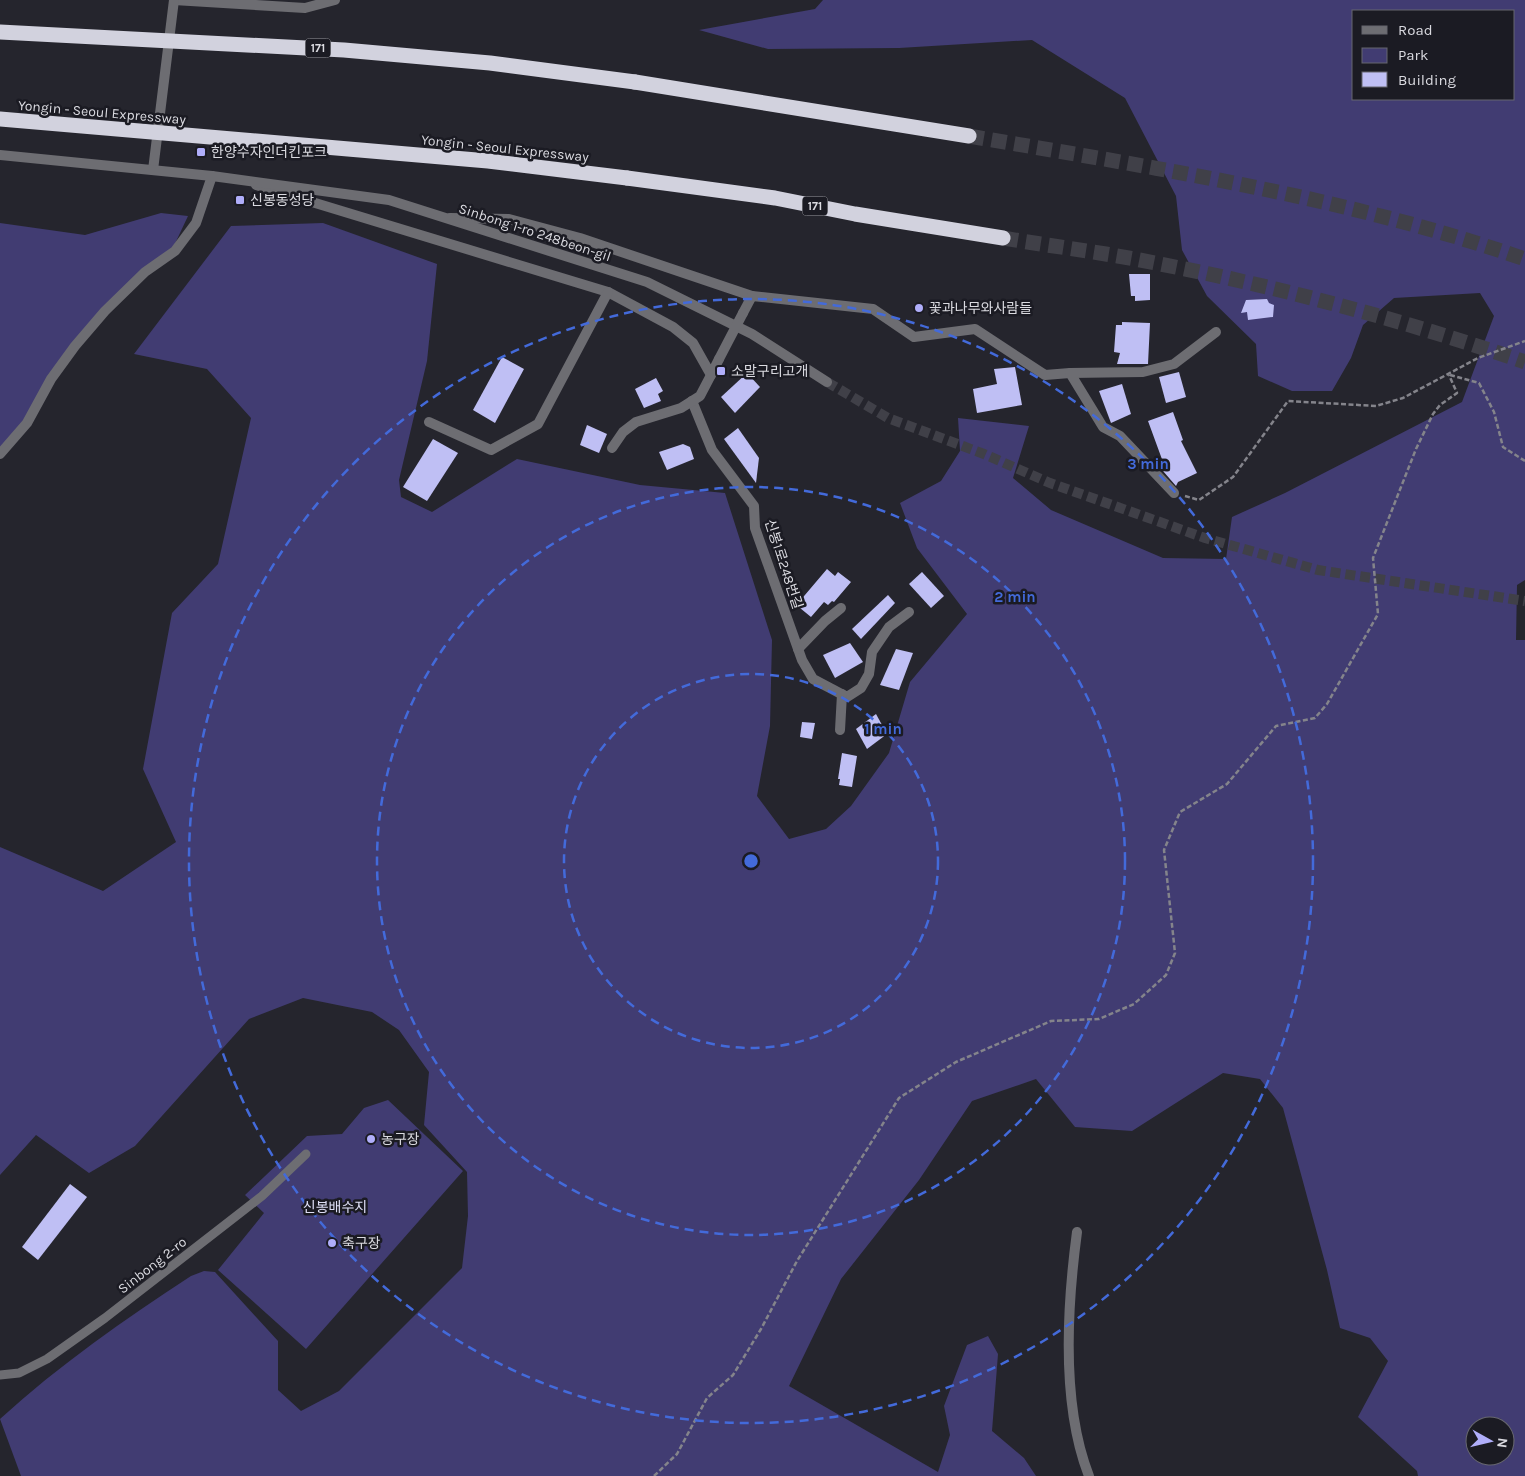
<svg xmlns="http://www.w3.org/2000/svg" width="1525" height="1476" font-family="Karla,'Noto Sans KR',sans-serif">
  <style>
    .green { fill: #413c72; fill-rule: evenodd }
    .building { fill: #bfbff4 }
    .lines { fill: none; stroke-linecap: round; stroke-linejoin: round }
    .tertiary-tunnel { stroke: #404048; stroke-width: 10; stroke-dasharray: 10 5; stroke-linecap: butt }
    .motorway-tunnel { stroke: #404048; stroke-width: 15; stroke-dasharray: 15 8; stroke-linecap: butt }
    .path { stroke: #84848b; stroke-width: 2.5; stroke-dasharray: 5 2.5; stroke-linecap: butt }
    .service { stroke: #6d6d72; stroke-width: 9 }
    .minor { stroke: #6d6d72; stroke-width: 10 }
    .tertiary { stroke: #6d6d72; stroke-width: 10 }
    .motorway { stroke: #d2d2de; stroke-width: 15 }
    .minor-bridge { stroke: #6d6d72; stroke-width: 10 }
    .motorway-bridge { stroke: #d2d2de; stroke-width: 15 }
    .ring { fill: none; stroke: #436ada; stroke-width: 2.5; stroke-dasharray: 9 6 }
    .poi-dot { fill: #b0aefa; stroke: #1b1b23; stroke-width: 2 }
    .labels { text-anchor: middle; stroke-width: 5; stroke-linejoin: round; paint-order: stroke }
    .shield { fill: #1b1b23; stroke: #a1a1a7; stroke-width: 1 }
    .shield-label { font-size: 12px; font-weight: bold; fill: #dadae0 }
    .street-label { font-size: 14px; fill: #dadae0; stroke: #1b1b23 }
    .poi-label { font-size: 14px; fill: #dadae0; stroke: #1b1b23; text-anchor: start }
    .park-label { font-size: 14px; fill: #dedff6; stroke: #1b1b23 }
    .centre { fill: #436ada; stroke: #1b1b23; stroke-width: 2.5 }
    .ring-label { font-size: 15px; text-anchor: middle; font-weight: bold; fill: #436ada; stroke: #1b1b23; stroke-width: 5; stroke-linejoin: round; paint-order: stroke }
  </style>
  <rect width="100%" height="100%" fill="#25252d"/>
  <g class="green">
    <path d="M823,0H1525V580L1517,585L1516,640H1525V1476H1418L1417,1471L1358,1417L1388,1361L1370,1338L1340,1328L1327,1270L1283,1108L1260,1079L1223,1073L1132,1131L1075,1127L1036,1079L972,1101L919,1180L841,1279L789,1386L938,1472L950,1435L944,1406L967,1345L988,1336L998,1354L992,1431L1024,1458L1036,1476H21L0,1419C59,1365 124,1320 191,1276L204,1271L215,1272L278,1341V1390L301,1411L339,1391L462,1268L468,1216L467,1172L424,1125L429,1072L399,1030L372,1012L303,998L249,1019L135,1146L89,1173L36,1135L0,1175V847L103,891L176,842L143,769L172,613L218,564L251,418L207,369L134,354L231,226L323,223L437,264L427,361L399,480L401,497L432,512L517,459L640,485L725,493L772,640L770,726L757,796L789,839L826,829L851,806L889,753L910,682L967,614L917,548L900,503L941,481L960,451L958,418L1029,426L1013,478L1051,510L1163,558L1226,559L1232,517L1285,493L1462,402L1494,316L1480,293L1394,298L1363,325L1351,358L1332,391H1292L1258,376L1256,344L1207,296L1182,250L1176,196L1125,98L1032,40L899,48L768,49L699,30L815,9ZM1354,11H1514V99H1354ZM1475,1426H1505V1456H1475Z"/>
    <path d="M161,213L188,216L172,250L104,307L10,440L0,449V223L85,235Z"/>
    <path d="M388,1100L463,1171L306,1349L218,1270L264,1213L245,1195L307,1136L342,1134L364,1108Z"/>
  </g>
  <g class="building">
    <path d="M1129,274H1150V300L1135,301V296H1131Z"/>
    <path d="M1267,299L1269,303L1274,305L1273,317L1248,320L1247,312L1241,313L1246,300Z"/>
    <path d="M1122,322L1150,323L1148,364H1117L1120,353L1114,352L1116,325H1122Z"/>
    <path d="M502,357L524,369L495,423L473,410Z"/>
    <path d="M1015,367L1022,405L977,413L973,389L997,384L994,369Z"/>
    <path d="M1179,372L1186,397L1166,403L1159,377Z"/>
    <path d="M747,373L760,387L735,413L721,397Z"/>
    <path d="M656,378L663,391L658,394L661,401L644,408L635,389Z"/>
    <path d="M1122,384L1131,414L1111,423L1099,391Z"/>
    <path d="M1173,412L1183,440L1181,441L1197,473L1178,482L1176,486L1163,471L1159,464L1163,462L1148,421Z"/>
    <path d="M587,425L607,434L599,453L580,445Z"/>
    <path d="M738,428L759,458L756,483L724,439Z"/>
    <path d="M433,439L458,453L427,501L403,487Z"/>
    <path d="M683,444L690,447L694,459L667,470L659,452Z"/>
    <path d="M827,569L835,576L838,572L851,582L834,602L832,601L828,605L824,602L811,617L800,608L802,605L799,602Z"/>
    <path d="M922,572L944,596L931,608L909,584Z"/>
    <path d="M888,595L895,603L861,639L852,629Z"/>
    <path d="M850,643L863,662L835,678L823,655Z"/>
    <path d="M896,649L913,653L899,690L880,685Z"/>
    <path d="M876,714L887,734L867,749L856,729Z"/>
    <path d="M802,722L815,723L812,739L800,737Z"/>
    <path d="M842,753L857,756L852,787L839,785L840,779H838Z"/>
    <path d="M70,1184L87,1197L38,1260L22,1247Z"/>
  </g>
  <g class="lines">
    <path class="tertiary-tunnel" d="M827,382L888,418L984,454L1050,483L1205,538L1318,570L1525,601"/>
    <g class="motorway-tunnel">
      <path d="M969,136C1156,168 1346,197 1525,259"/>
      <path d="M1003,238C1056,247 1108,253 1160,264C1284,288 1406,321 1525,362"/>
    </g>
    <g class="path">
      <path d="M1450,375L1479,383L1494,412L1503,447L1525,461"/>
      <path d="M1185,496L1199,500L1233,477L1288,401L1376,406L1403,398L1478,358L1525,341"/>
      <path d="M654,1476L677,1454L707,1398L733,1375L761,1329L797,1261L899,1098L956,1062L1051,1021L1099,1019L1134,1004L1166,975L1175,953L1164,850L1180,812L1227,784L1276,726L1315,718L1327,704L1378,614L1373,558L1416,449L1433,414L1440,405L1457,393L1449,375"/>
    </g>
    <path class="service" d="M0,1375L19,1373L47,1359L105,1318L262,1196L306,1154"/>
    <g class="minor">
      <path d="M174,0L305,8L335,0"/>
      <path d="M153,170L174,0"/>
      <path d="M256,185L608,292L673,327L693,343L711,375L719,359"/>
      <path d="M450,218L509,219L580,238L752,296L743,313"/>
      <path d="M752,296L873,309L914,337L975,329L1045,375L1070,373L1103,427L1120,436L1174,493"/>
      <path d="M1070,373L1143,372L1174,364L1216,332"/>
      <path d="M692,401L712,450L754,506L755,528L802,660L813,679L847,697L861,688L869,674L872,652L889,627L909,612"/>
      <path d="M429,422L491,450L538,424L608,292"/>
      <path d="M612,448L623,432L636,422L681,408L700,396L711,375"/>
      <path d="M0,454L27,423L51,379L75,346L105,311L145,272L175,251L196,223L212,176"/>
      <path d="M798,649L825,621L841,608"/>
      <path d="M840,730L842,694"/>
      <path d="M1077,1232C1067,1307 1061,1405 1089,1476"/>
    </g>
    <path class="tertiary" d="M0,155L212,176L389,200L647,282L752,334L827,382"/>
    <g class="motorway">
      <path d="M635,82L969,136"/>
      <path d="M627,178L775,198L855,214L1003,238"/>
    </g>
    <path class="minor-bridge" d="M719,359L743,313"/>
    <g class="motorway-bridge">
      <path d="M0,32L344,50L490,63L635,82"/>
      <path d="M0,119L488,161L627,178"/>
    </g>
  </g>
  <g class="ring">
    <circle cx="751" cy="861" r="187"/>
    <circle cx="751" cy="861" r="374"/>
    <circle cx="751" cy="861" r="562"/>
  </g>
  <g class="poi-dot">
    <rect x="196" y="147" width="10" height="10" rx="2.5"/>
    <rect x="235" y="195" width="10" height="10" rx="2.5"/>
    <circle cx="919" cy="308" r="5"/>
    <rect x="716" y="366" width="10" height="10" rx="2.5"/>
    <circle cx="371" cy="1139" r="5"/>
    <circle cx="332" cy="1243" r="5"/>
  </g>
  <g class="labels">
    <g class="shield">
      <rect x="305.5" y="38.5" width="25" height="19" rx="4"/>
      <rect x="802.5" y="196.5" width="25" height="19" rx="4"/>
    </g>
    <g class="shield-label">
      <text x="318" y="52">171</text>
      <text x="815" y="210">171</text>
    </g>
    <g class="street-label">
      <text transform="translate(102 112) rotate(5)" y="5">Yongin - Seoul Expressway</text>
      <text transform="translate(505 148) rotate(6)" y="5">Yongin - Seoul Expressway</text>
      <text transform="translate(535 232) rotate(18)" y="5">Sinbong 1-ro 248beon-gil</text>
      <text transform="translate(784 564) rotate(72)" y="5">신봉1로248번길</text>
      <text transform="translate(152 1265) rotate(-38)" y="5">Sinbong 2-ro</text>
    </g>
    <g class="poi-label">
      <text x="211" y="157">한양수자인더킨포크</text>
      <text x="250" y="205">신봉동성당</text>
      <text x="929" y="313">꽃과나무와사람들</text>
      <text x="731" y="376">소말구리고개</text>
      <text x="381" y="1144">농구장</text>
      <text x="342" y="1248">축구장</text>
    </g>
    <g class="park-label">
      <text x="335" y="1212">신봉배수지</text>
    </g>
  </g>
  <circle cx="751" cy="861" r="8" class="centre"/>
  <g class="ring-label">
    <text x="1148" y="469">3 min</text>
    <text x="1015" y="602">2 min</text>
    <text x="883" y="734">1 min</text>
  </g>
  <rect x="1352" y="10" width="162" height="90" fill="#1b1b23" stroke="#67676f"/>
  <rect x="1362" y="26" width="25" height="8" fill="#6d6d72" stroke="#67676f"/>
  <text x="1398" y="35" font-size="15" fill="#dadae0">Road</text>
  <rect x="1362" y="48" width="25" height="15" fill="#413c72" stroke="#67676f"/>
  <text x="1398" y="60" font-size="15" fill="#dadae0">Park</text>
  <rect x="1362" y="72" width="25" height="15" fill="#bfbff4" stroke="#67676f"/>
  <text x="1398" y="85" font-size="15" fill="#dadae0">Building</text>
  <g transform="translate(1490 1441) rotate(98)"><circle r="24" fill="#1b1b23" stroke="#67676f"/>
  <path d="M0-4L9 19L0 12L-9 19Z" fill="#b0aefa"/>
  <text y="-8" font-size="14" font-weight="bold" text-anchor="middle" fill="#dadae0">N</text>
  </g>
</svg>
